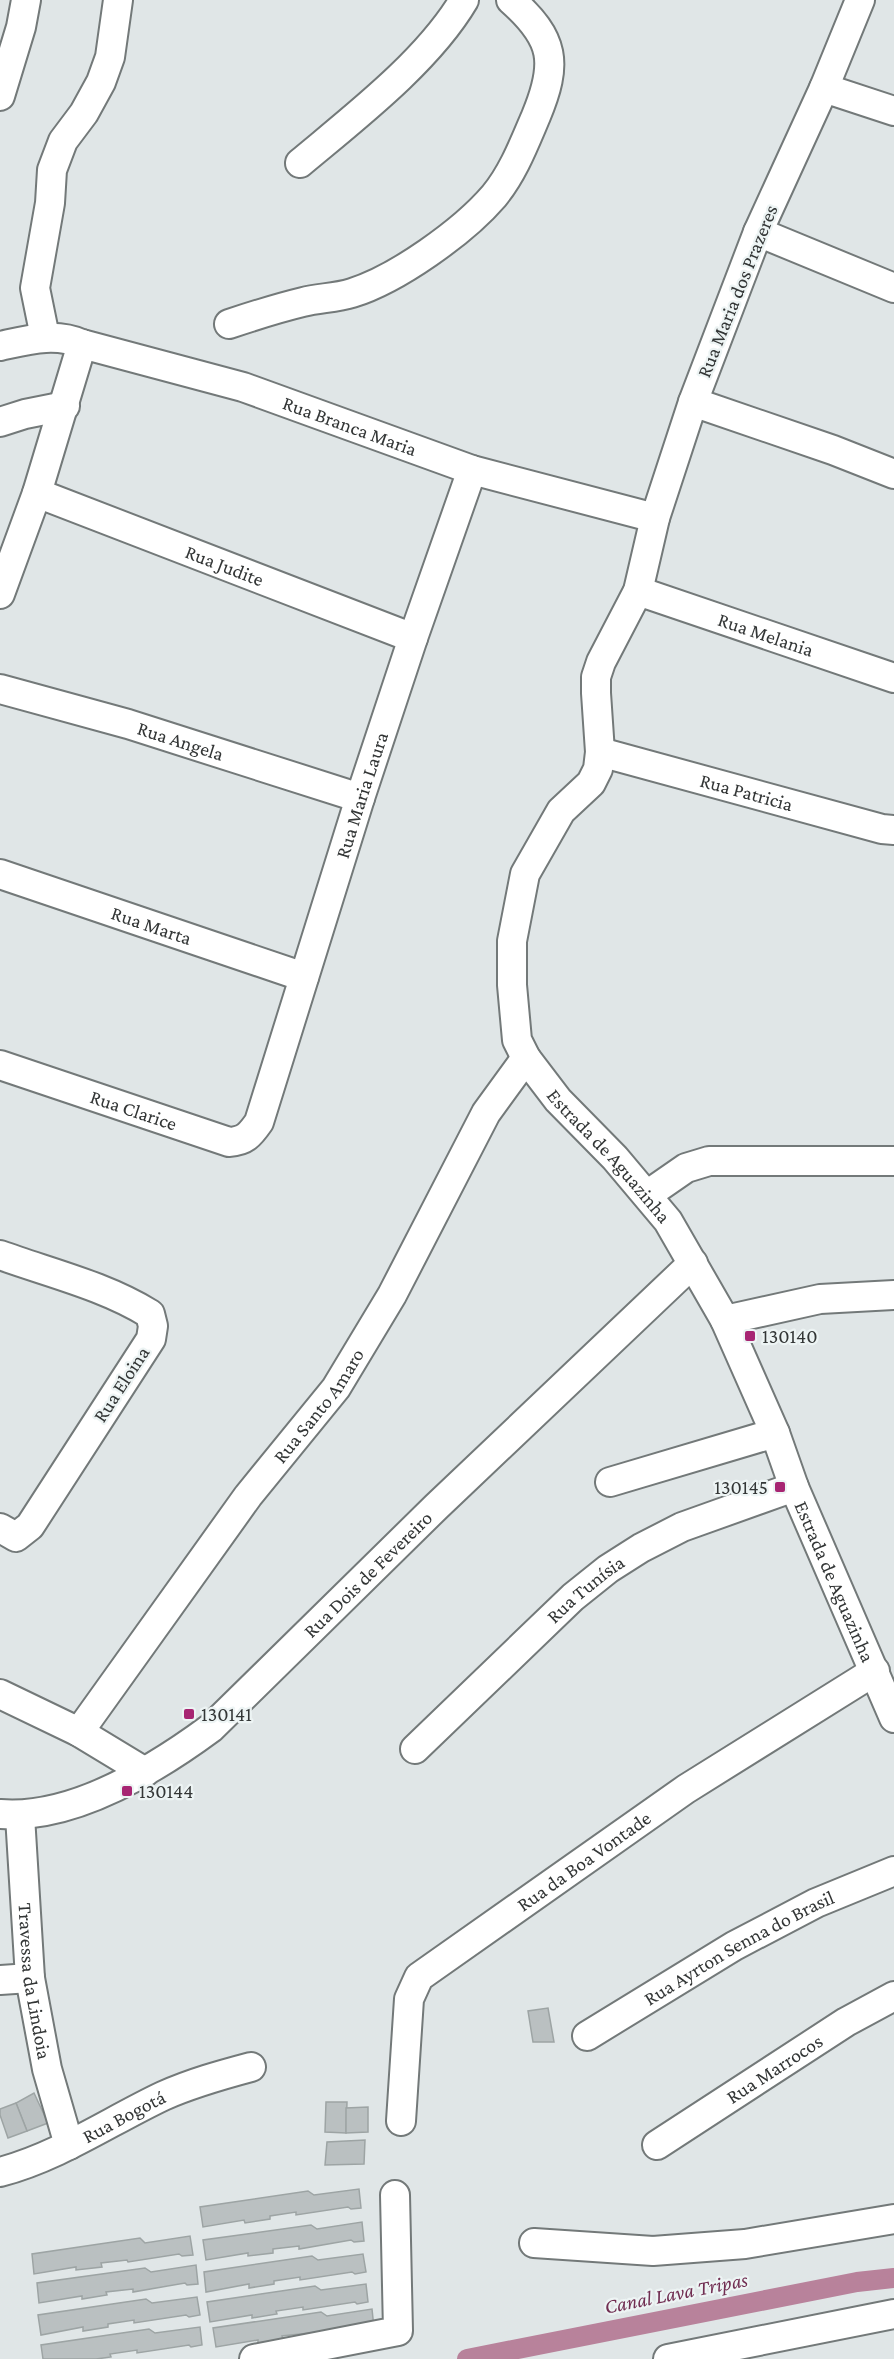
<svg xmlns="http://www.w3.org/2000/svg" width="894" height="2359" font-family="'Crimson Pro',serif">
  <style>
    .lines { fill: none; stroke-linecap: round; stroke-linejoin: round }
    .canal { stroke: #b8829b; stroke-width: 20 }
    .building { fill: #bac0c1; stroke: #9da4a4; stroke-width: 1.5 }
    .minor-casing { stroke: #737979; stroke-width: 32 }
    .minor { stroke: #fff; stroke-width: 28 }
    .poi-dot { fill: #a72572; stroke: #edf4f4; stroke-width: 2 }
    .labels { text-anchor: middle; stroke-width: 4.5; stroke-linejoin: round; paint-order: stroke }
    .street-label { font-size: 20px; fill: #333636; stroke: #edf4f4 }
    .poi-label { font-size: 20px; fill: #333636; stroke: #edf4f4; text-anchor: start }
    .water-label { font-size: 21px; font-style: italic; fill: #712e52; stroke: #edf4f4 }
  </style>
  <rect width="100%" height="100%" fill="#e0e6e7"/>
  <g class="lines">
    <path class="canal" d="M467,2359L857,2282L894,2278"/>
  </g>
  <g class="building">
    <path d="M548,2008L554,2042H533L528,2011Z"/>
    <path d="M34,2093L48,2123L27,2131L16,2103Z"/>
    <path d="M326,2102H347L346,2133L325,2132Z"/>
    <path d="M16,2103L27,2131L8,2138L0,2115V2109Z"/>
    <path d="M368,2107V2132L346,2133V2108Z"/>
    <path d="M365,2140L364,2164L325,2165L327,2142Z"/>
    <path d="M359,2189L361,2208L351,2209L348,2207L296,2215V2212L270,2216V2219L245,2223L244,2220L203,2227L200,2207L308,2191L314,2195Z"/>
    <path d="M362,2222L364,2241L354,2242L351,2240L299,2249V2246L273,2249V2253L248,2256V2253L206,2260L203,2240L311,2225L317,2229Z"/>
    <path d="M190,2236L193,2255L182,2256L179,2254L128,2262L127,2260L101,2263L102,2267L76,2270V2267L34,2274L32,2254L140,2238L145,2243Z"/>
    <path d="M363,2254L366,2272L355,2274L352,2272L300,2280V2277L274,2281V2284L249,2288V2284L206,2292L204,2272L312,2256L318,2260Z"/>
    <path d="M196,2265L198,2284L187,2285L185,2283L133,2292V2289L106,2292L107,2295L82,2299V2296L39,2303L37,2283L145,2268L151,2272Z"/>
    <path d="M366,2284L368,2302L357,2304L355,2302L303,2310V2307L276,2311L277,2314L252,2318V2315L210,2322L207,2302L315,2286L321,2290Z"/>
    <path d="M197,2297L200,2315L189,2317L186,2315L134,2323V2320L108,2324V2327L83,2331V2327L41,2335L38,2315L146,2299L152,2303Z"/>
    <path d="M372,2309L374,2328L309,2336V2333L282,2336L283,2340L258,2343V2340L216,2347L213,2328L321,2312L327,2316Z"/>
    <path d="M200,2327L202,2345L191,2347L189,2345L137,2353V2350L110,2354L111,2357L96,2359H43L41,2345L149,2329L155,2333Z"/>
  </g>
  <g class="lines">
    <defs>
      <g id="minor">
        <path id="s1" d="M860,0L824,88L758,232L693,402L655,518L638,591L601,662L596,677V693L600,752L598,769L591,783L561,811L525,874L512,941V985L517,1040L526,1058L558,1100L615,1158L668,1221L725,1320L775,1433L794,1487L894,1718"/>
        <path d="M824,88L894,111"/>
        <path d="M0,96L21,27L26,0"/>
        <path d="M300,163C355,117 428,61 464,0"/>
        <path d="M758,232L894,288"/>
        <path d="M229,324C253,316 278,308 303,302C319,298 336,298 352,293C397,279 463,232 494,196C513,173 524,144 536,116C558,63 555,39 511,0"/>
        <path d="M45,337L35,288L50,203L52,170L63,141L84,113L101,82L110,57L118,0"/>
        <path id="s2" d="M0,346C28,340 55,332 82,344L243,387L472,470L655,518"/>
        <path d="M693,402L833,450L894,474"/>
        <path d="M0,422L25,414L65,406"/>
        <path id="s3" d="M37,493L413,638"/>
        <path id="s4" d="M638,591L894,678"/>
        <path d="M0,594L37,493L82,344"/>
        <path id="s5" d="M0,689L128,724L360,798"/>
        <path id="s6" d="M600,752L882,829L894,830"/>
        <path id="s7" d="M0,874L304,977"/>
        <path id="s8" d="M0,1065L229,1142C245,1141 250,1135 259,1122L360,798L413,638L472,470"/>
        <path d="M647,1195L686,1168L709,1161H894"/>
        <path d="M0,1255C50,1273 105,1286 150,1314L153,1326L151,1339L30,1526L16,1537L0,1528"/>
        <path d="M725,1320L820,1299L894,1295"/>
        <path d="M610,1482L775,1433"/>
        <path d="M0,1694L79,1732L145,1772"/>
        <path id="s9" d="M79,1732L248,1496L336,1388L392,1295L486,1113L526,1058"/>
        <path id="s10" d="M415,1749L573,1597L608,1569L641,1548L682,1527L794,1487"/>
        <path id="s11" d="M0,1814C73,1820 154,1770 211,1728L436,1507L693,1263"/>
        <path id="s12" d="M20,1816L30,1978L47,2069L69,2145"/>
        <path d="M0,1980L30,1978"/>
        <path id="s13" d="M587,2036L734,1946L816,1903L894,1871"/>
        <path id="s14" d="M401,2121L409,1999L419,1977L686,1789L875,1671"/>
        <path id="s15" d="M657,2145L846,2022L894,1996"/>
        <path id="s16" d="M0,2172C58,2157 110,2121 163,2096C192,2083 221,2075 251,2067"/>
        <path d="M534,2243L653,2251L745,2244L894,2219"/>
        <path d="M254,2359L398,2331L395,2195"/>
        <path d="M668,2359L894,2314"/>
      </g>
    </defs>
    <use href="#minor" class="minor-casing"/>
    <use href="#minor" class="minor"/>
  </g>
  <g class="poi-dot">
    <rect x="744" y="1330" width="12" height="12" rx="3"/>
    <rect x="774" y="1481" width="12" height="12" rx="3"/>
    <rect x="183" y="1708" width="12" height="12" rx="3"/>
    <rect x="121" y="1785" width="12" height="12" rx="3"/>
  </g>
  <g class="labels">
    <g class="street-label">
      <text transform="translate(737 291) rotate(-68)" y="7">Rua Maria dos Prazeres</text>
      <text dy="7" stroke="none"><textPath href="#s2" startOffset="364">Rua Branca Maria</textPath></text>
      <text dy="7" stroke="none"><textPath href="#s3" startOffset="201">Rua Judite</textPath></text>
      <text dy="7" stroke="none"><textPath href="#s4" startOffset="135">Rua Melania</textPath></text>
      <text dy="7" stroke="none"><textPath href="#s5" startOffset="188">Rua Angela</textPath></text>
      <text dy="7" stroke="none"><textPath href="#s6" startOffset="152">Rua Patricia</textPath></text>
      <text dy="7" stroke="none"><textPath href="#s8" startOffset="622">Rua Maria Laura</textPath></text>
      <text dy="7" stroke="none"><textPath href="#s7" startOffset="160">Rua Marta</textPath></text>
      <text dy="7" stroke="none"><textPath href="#s8" startOffset="141">Rua Clarice</textPath></text>
      <text dy="7" stroke="none"><textPath href="#s1" startOffset="1266">Estrada de Aguazinha</textPath></text>
      <text transform="translate(121 1384) rotate(-57)" y="7">Rua Eloina</text>
      <text dy="7" stroke="none"><textPath href="#s9" startOffset="405">Rua Santo Amaro</textPath></text>
      <text dy="7" stroke="none"><textPath href="#s11" startOffset="452">Rua Dois de Fevereiro</textPath></text>
      <text dy="7" stroke="none"><textPath href="#s1" startOffset="1752">Estrada de Aguazinha</textPath></text>
      <text dy="7" stroke="none"><textPath href="#s10" startOffset="234">Rua Tunísia</textPath></text>
      <text dy="7" stroke="none"><textPath href="#s14" startOffset="348">Rua da Boa Vontade</textPath></text>
      <text dy="7" stroke="none"><textPath href="#s13" startOffset="176">Rua Ayrton Senna do Brasil</textPath></text>
      <text dy="7" stroke="none"><textPath href="#s12" startOffset="166">Travessa da Lindoia</textPath></text>
      <text dy="7" stroke="none"><textPath href="#s15" startOffset="140">Rua Marrocos</textPath></text>
      <text dy="7" stroke="none"><textPath href="#s16" startOffset="136">Rua Bogotá</textPath></text>
    </g>
    <g class="poi-label">
      <text x="762" y="1343">130140</text>
      <text x="768" y="1494" text-anchor="end">130145</text>
      <text x="201" y="1721">130141</text>
      <text x="139" y="1798">130144</text>
    </g>
    <g class="water-label">
      <text transform="translate(676 2293) rotate(-11)" y="7">Canal Lava Tripas</text>
    </g>
  </g>
</svg>
